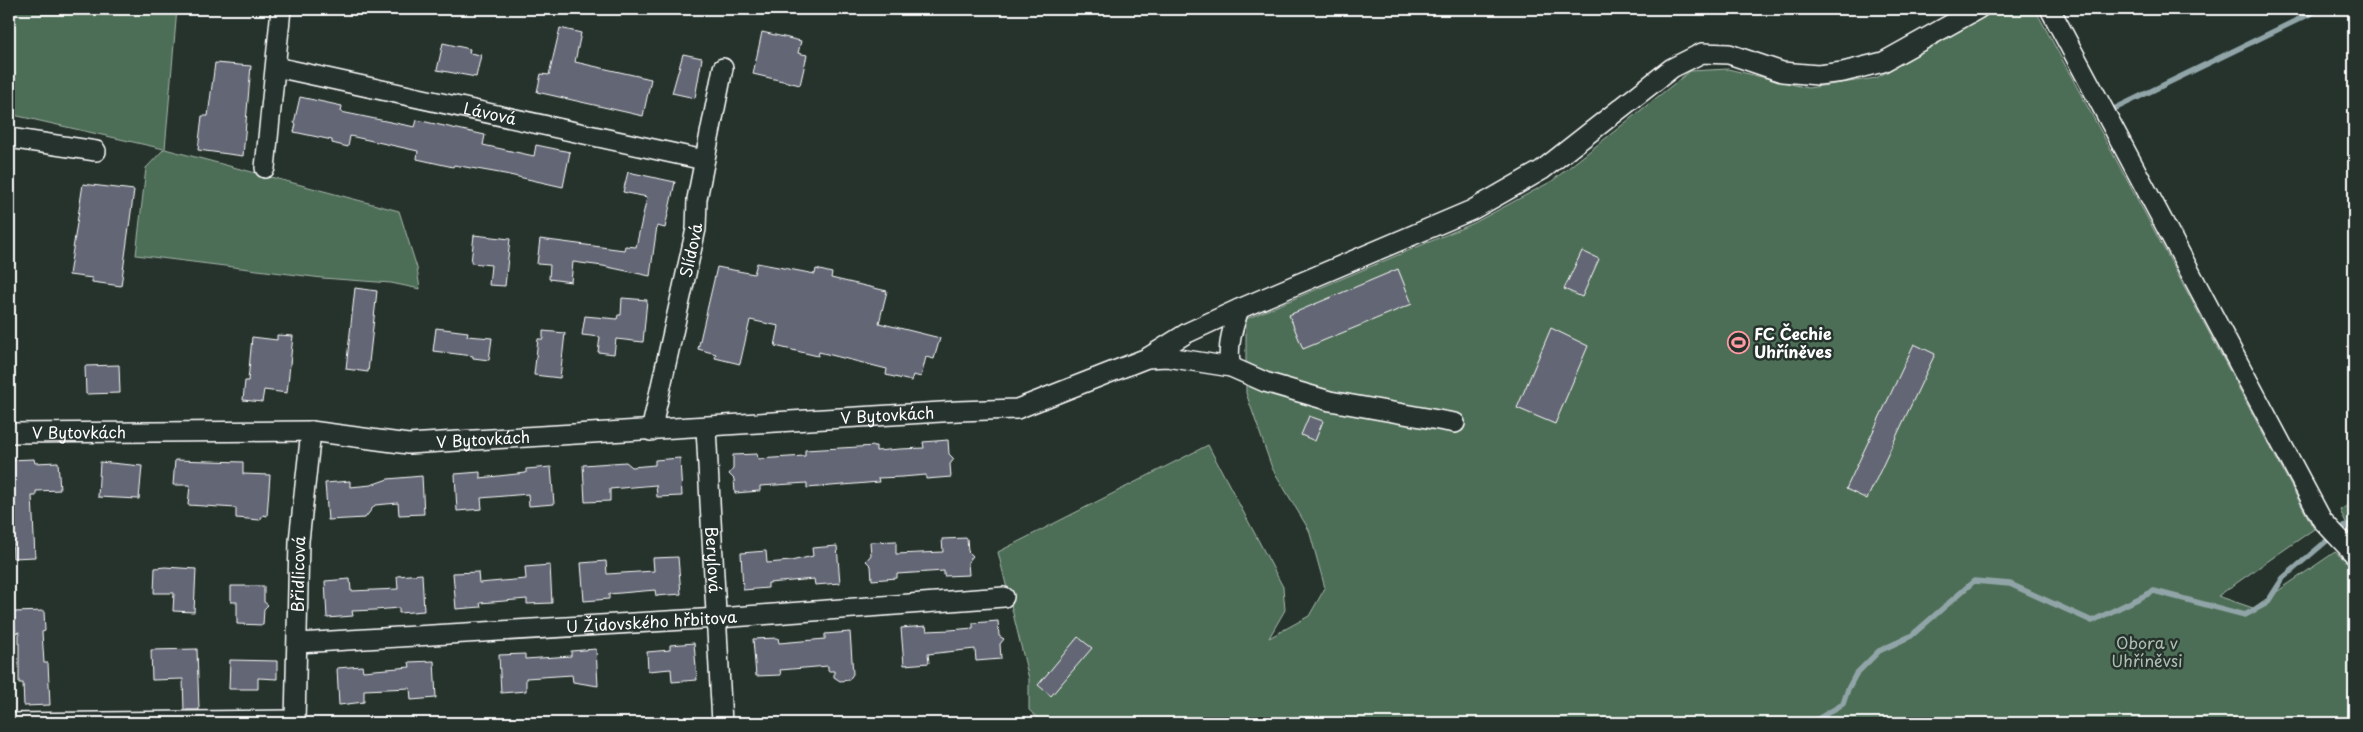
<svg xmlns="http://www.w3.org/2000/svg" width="2363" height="732" font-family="'Playpen Sans',sans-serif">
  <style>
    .green { fill: #4e6e57; stroke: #a6b6ab }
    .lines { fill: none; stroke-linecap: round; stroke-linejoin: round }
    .stream { stroke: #91a5a8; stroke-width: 5.5 }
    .building { fill: #636674; stroke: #fff }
    .street-casing { stroke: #fff; stroke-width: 22 }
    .street { stroke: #26332d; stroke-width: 19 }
    .labels { text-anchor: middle; stroke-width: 5; stroke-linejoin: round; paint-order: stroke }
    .street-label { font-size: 16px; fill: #fff; stroke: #26332d }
    .poi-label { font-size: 16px; font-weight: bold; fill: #fff; stroke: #26332d; text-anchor: start }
    .park-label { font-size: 16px; fill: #afbeb3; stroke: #26332d }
  </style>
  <rect width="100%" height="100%" fill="#26332d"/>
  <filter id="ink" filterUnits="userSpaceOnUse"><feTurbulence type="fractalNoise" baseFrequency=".02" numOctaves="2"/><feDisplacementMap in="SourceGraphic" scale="10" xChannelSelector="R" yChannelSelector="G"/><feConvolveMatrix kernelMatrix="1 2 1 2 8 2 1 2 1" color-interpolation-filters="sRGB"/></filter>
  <g filter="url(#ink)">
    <g class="green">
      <path d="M9,9H177L165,149L399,211L417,268L420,289L391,283L322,278L136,255L146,168L164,149L9,114Z"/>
      <path d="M1999,9H2035L2233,377H2237V385L2314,529L2218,596L2253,608L2335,552L2354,567V723H1058L1055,721L1053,723H1043L1029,710V679L998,552L1208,445L1283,587L1285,610L1269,638L1309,616L1325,588L1309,530L1272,468L1246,393V319L1474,223L1552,181L1690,71L1728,69L1808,88L1876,78Z"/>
      <path d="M2354,501V531L2347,526L2340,510Z"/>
    </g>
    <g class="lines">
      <g class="stream">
        <path d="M2116,108L2320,9"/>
        <path d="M1811,723L1843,704L1848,689L1856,674L1879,651L1911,636L1974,581L2010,584L2092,621L2154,591L2245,615L2267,603L2283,578L2343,527L2354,525"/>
      </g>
    </g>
    <g class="building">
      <path d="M560,28L581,33L575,62L651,79L643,116L537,92L541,74L549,75Z"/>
      <path d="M762,32L801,41L798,53L807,55L800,85L753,74Z"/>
      <path d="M443,43L470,49L469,53L481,55L476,77L437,70Z"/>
      <path d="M683,54L702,58L695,98L672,93Z"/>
      <path d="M215,63L251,66L243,156L198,150L202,116H208Z"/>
      <path d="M300,97L342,106L341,112L415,127L417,120L485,135L483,145L534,156L536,145L570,152L563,187L505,174L454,165L453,167L417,159L418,151L350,136L348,147L332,143V140L294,132L296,124L294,123Z"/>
      <path d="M628,172L675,182L665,228L657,226L650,276L603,266L573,262L571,282L549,279L550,265L537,264L540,239L624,250L625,246L636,247L647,197L623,192Z"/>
      <path d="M83,184L134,190L121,286L92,282V278L69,275Z"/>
      <path d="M474,235L510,239L505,286L489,285L491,265L471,263Z"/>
      <path d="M1582,251L1599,259L1582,297L1564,289Z"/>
      <path d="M757,263L815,274L816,269L832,273L831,278L887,291L879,323L940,338L934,359L926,357L921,377L913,375L911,381L886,375L887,369L819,352L818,356L775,346L779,326L750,320L740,364L715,358L716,354L698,349L717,267L754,274Z"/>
      <path d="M1398,269L1412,304L1303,349L1289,315Z"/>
      <path d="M355,288L377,291L368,372L346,369Z"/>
      <path d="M622,298L647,300L643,342L616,339L614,354L598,352L600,337L582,335L585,316L617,319L618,315H621Z"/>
      <path d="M436,328L468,332L467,336L492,338L489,360L473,358V356L433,351Z"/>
      <path d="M1551,328L1588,346L1555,424L1517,408Z"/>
      <path d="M543,331L565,333L560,378L534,375L538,339H543Z"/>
      <path d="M277,335L293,336L287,393L264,390L262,402L243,400L245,381H248L252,337L277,340Z"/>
      <path d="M1914,344L1935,354L1867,499L1846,489Z"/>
      <path d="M119,365L120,393L86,394L85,366Z"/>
      <path d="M1309,416L1323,421L1315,441L1301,435Z"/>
      <path d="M948,440L949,454L954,459L950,464L951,477L926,479V475L902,477L878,478L879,482L807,488V483L760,486V491L735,493L734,479L729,474L733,469V455L757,454L758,459L805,456V450L876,446V451L900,449L924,448L923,442Z"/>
      <path d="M680,458L682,496L657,497L656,485L610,489V501L585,502L583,465L626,462L632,467L655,465V460Z"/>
      <path d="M34,459L35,463L58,462L60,490L36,491V496H32L35,557L13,558L9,460Z"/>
      <path d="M175,460L243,462V474L270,475L267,516L263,515L260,520L236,518V508L188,505L190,485H173Z"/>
      <path d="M100,462L142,466L139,499L98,497Z"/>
      <path d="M551,467L554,504L529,506L528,494L481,498L482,509L457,511L455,474L480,472V478L526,473V469Z"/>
      <path d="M422,476L424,514L399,515L398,503L375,505L365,518L328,520L325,483L350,481V487L371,485L388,479Z"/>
      <path d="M967,538L968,551L973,556L968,562L969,575L944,576V571L897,574V578L872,580L871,566L866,561L871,555L870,542L896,541V554L920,553L943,552L942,539Z"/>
      <path d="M837,546L840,583L815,585L814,579L792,581L768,583V588L743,590L741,553L766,551L767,563L791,561L813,556L812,548Z"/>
      <path d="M678,557L681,594L656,596L655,590L609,594V599L584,601L581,563L606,561L607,574L654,571L653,558Z"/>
      <path d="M550,565L552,603L527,604V599L504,601L480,603L481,607L456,609L453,573L478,572L479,583L502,581L526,579L525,567Z"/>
      <path d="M165,567L196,569L194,612L173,611L174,593H154L155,568Z"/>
      <path d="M422,574L424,611L399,613V608L375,610L352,611L353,616L327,618L325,581L350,579L351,591L398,589L397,576Z"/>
      <path d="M231,586H264V602L268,605L264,609L263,625L237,624V602H231Z"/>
      <path d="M44,611L45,631L42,632L44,663H48L50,705L24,706L23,683H19V632L15,633L14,612Z"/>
      <path d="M998,621L999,636L1004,639L1000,644L1001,659L976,661L975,649L928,654L929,663L904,665L901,628L926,626L927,631L950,630L973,628V623Z"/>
      <path d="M850,632L853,674L849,680L840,681L834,677V671H828V666L780,670L781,675L756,676L753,639L778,638L779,643L825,639V634Z"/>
      <path d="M1078,637L1092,648L1051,696L1038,685Z"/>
      <path d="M694,643L697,680L672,682L671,669L648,671L647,652L670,650V645Z"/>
      <path d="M197,649L199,710H184L183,679L152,680L151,650Z"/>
      <path d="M596,649L598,686L573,682L572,675L526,678V691L501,693L499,655L525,654V659L571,656V651Z"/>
      <path d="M230,660L277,661V679L258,678V689H229Z"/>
      <path d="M434,661L436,698L411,700L410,688L364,690V702L339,705L337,668L362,666L363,671L410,667L409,662Z"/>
    </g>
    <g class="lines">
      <defs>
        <g id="street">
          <path d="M2050,9L2322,520L2354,554"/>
          <path id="s1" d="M276,67L704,160"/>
          <path d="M9,138L96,151"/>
          <path d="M265,168L281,9"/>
          <path d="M1147,358L1187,333L1239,309L1472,210L1542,170L1672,68L1702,53L1729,54L1782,72L1818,75L1843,72L1883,62L1978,9"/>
          <path d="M1231,367C1226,348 1233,327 1239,309"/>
          <path id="s2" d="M706,428L722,723"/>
          <path id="s3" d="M651,431L696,229L697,199L723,68"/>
          <path id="s4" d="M9,433L311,431L408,444L958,411L1017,409L1147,358L1167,357L1231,367L1265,382L1330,401L1455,423"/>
          <path id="s5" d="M298,643L718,618L1004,597"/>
          <path d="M9,723L295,720"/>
          <path id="s6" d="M295,723L299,541L311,431"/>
        </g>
      </defs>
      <use href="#street" class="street-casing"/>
      <use href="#street" class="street"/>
    </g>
  </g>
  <defs>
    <symbol id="stadium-ring" viewBox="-11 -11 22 22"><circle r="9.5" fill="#26332d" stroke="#ff9aa2" stroke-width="1.5"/><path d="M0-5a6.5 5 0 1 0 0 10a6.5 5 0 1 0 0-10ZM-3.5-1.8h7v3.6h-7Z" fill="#ff9aa2"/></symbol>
  </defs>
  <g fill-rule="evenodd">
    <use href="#stadium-ring" x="1726" y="330" width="25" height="25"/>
  </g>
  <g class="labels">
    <g class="street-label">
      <text dy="6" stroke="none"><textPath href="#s1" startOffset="219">Lávová</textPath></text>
      <text dy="6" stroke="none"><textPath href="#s3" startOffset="185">Slídová</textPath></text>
      <text dy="6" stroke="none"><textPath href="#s4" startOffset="880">V Bytovkách</textPath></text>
      <text dy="6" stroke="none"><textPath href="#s4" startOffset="70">V Bytovkách</textPath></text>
      <text dy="6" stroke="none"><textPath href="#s4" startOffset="475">V Bytovkách</textPath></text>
      <text dy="6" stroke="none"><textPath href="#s2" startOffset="132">Berylová</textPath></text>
      <text dy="6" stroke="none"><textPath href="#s6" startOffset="149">Břidlicová</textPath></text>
      <text dy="6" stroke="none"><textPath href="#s5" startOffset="354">U Židovského hřbitova</textPath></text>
    </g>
    <g class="poi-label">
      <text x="1754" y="340">FC Čechie<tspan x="1754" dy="18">Uhříněves</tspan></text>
    </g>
    <g class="park-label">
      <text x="2147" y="649">Obora v<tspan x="2147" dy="18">Uhříněvsi</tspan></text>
    </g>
  </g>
  <rect width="2363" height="732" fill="none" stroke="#26332d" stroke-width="30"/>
  <rect x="15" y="15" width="2333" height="702" fill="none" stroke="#fff" stroke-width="2" filter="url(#ink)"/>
</svg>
